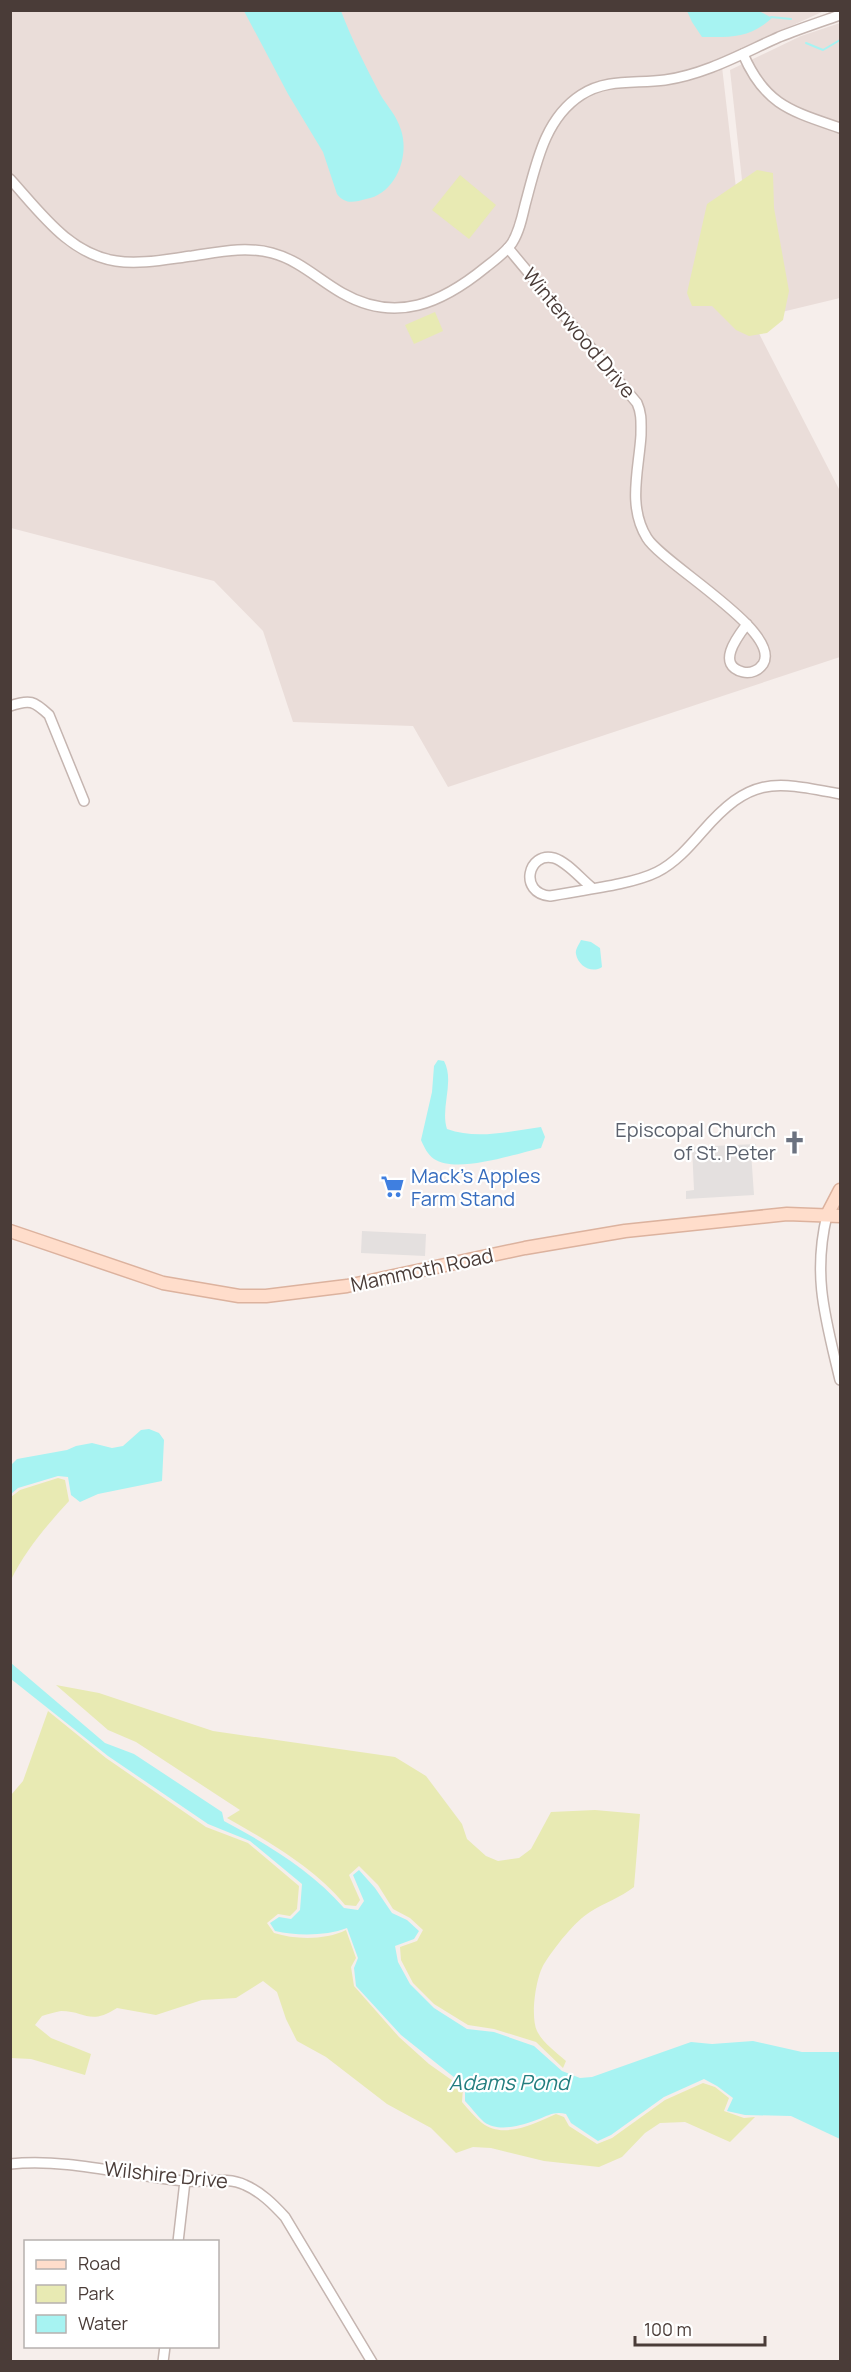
<svg xmlns="http://www.w3.org/2000/svg" width="851" height="2372" font-family="Manrope,sans-serif">
  <style>
    .residential { fill: #eaddd9 }
    .green { fill: #e8eab3 }
    .parking { fill: #e4e0df }
    .water { fill: #a7f3f2 }
    .lines { fill: none; stroke-linecap: round; stroke-linejoin: round }
    .stream { stroke: #a7f3f2; stroke-width: 2 }
    .street-casing { stroke: #c5b5b0; stroke-width: 12 }
    .secondary-casing { stroke: #dcb29e; stroke-width: 15 }
    .street { stroke: #fff; stroke-width: 9 }
    .secondary { stroke: #ffddcb; stroke-width: 12 }
    .labels { text-anchor: middle; stroke-width: 4.5; stroke-linejoin: round; paint-order: stroke }
    .street-label { font-size: 20px; fill: #4a3c38; stroke: #fff }
    .worship-label { font-size: 20px; fill: #5b616d; stroke: #fff; text-anchor: end }
    .shop-label { font-size: 20px; fill: #366cbe; stroke: #fff; text-anchor: start }
    .water-label { font-size: 21px; font-style: italic; fill: #237e7f; stroke: #fff }
  </style>
  <rect width="100%" height="100%" fill="#f6eeeb"/>
  <g class="residential">
    <path d="M10,11H824L721,58L751,318L840,491V657L448,787L413,726L293,722L263,631L214,581L11,528Z"/>
    <path d="M840,23V298L757,318L730,70L801,36Z"/>
  </g>
  <g class="green">
    <path d="M757,170L773,173L774,208L789,291L783,320L767,333L749,336L736,330L712,306H692L687,293L707,204Z"/>
    <path d="M460,175L496,205L469,239L432,210Z"/>
    <path d="M435,312L443,331L414,344L405,325Z"/>
    <path d="M58,1478L65,1480L69,1501C47,1525 25,1551 11,1580V1497L20,1490Z"/>
    <path d="M56,1685L99,1693L213,1731L395,1757L426,1776L462,1824L467,1839L486,1856L498,1861L519,1858L531,1849L551,1812L595,1810L640,1814L634,1887C620,1898 604,1903 590,1912C575,1921 554,1948 544,1964C536,1977 530,2016 537,2031C543,2043 556,2052 566,2061L563,2068L536,2042L494,2029L468,2025L434,2004L413,1983L401,1960L400,1947L417,1941L423,1930L410,1918L393,1909L378,1885L359,1866L349,1875L360,1900L356,1906L345,1905C315,1868 269,1842 227,1818L240,1810L136,1742L108,1730Z"/>
    <path d="M48,1711L106,1758L206,1827L248,1843L299,1886L297,1909L290,1916L278,1914L267,1923L274,1933C296,1940 326,1940 346,1930L356,1958L351,1967L354,1986L399,2037L429,2064L463,2088L462,2102C468,2109 475,2117 482,2123C503,2140 536,2123 556,2114L564,2117L569,2126L597,2144L612,2138L665,2100L703,2083L715,2087L729,2098L724,2111L744,2118L755,2117L730,2142L685,2122L660,2123L645,2133L622,2157L599,2167L544,2161L491,2148L473,2147L456,2153L431,2128L387,2104L326,2057L297,2041L286,2019L277,1992L263,1981L236,1998L202,2000L156,2015L117,2008C89,2026 86,2011 61,2011C55,2012 48,2014 42,2016L35,2025L51,2038L91,2054L85,2075L31,2059L11,2058V1795L23,1781Z"/>
  </g>
  <g class="parking">
    <path d="M756,1144V1152H751L754,1195L686,1199V1191L694,1190L692,1147Z"/>
    <path d="M362,1231L426,1234L425,1256L361,1253Z"/>
  </g>
  <g class="water">
    <path d="M244,11H341C352,40 366,67 380,94C387,106 397,116 401,130C410,157 395,194 366,199C355,202 345,205 337,194L323,152L288,94Z"/>
    <path d="M687,11H759L772,18C749,39 731,37 702,37L692,22Z"/>
    <path d="M581,940L591,942L600,948L602,967C592,974 578,966 576,954C575,949 579,945 581,940Z"/>
    <path d="M438,1060L444,1061C455,1082 440,1107 447,1129C477,1140 510,1131 541,1127L545,1137L541,1148C515,1154 457,1174 434,1159C428,1155 424,1147 421,1140L432,1092L434,1066Z"/>
    <path d="M149,1429L159,1433L164,1440L162,1481L98,1494L80,1502L71,1495L68,1477L58,1476L18,1488L11,1494V1465L17,1459L67,1450L76,1446L92,1443L112,1448L123,1446L141,1430Z"/>
    <path d="M11,1663L105,1743L134,1754L222,1812L224,1821C267,1844 312,1871 344,1908L358,1910L364,1901L353,1875L359,1870L375,1888L392,1913L407,1920L419,1931L414,1939L395,1946L398,1962L410,1984L434,2008L467,2029L494,2032L534,2046L562,2071L580,2078L592,2077L691,2042L712,2044L753,2041L802,2052H840V2139L791,2116L745,2115L727,2111L733,2098L717,2086L704,2079L664,2097L611,2135L598,2141L571,2123L566,2114C555,2111 549,2115 539,2119C524,2125 499,2133 484,2122C477,2116 471,2107 465,2101V2086L401,2035L356,1986L354,1968L358,1958L347,1928C326,1936 297,1936 275,1931L270,1923L279,1917L291,1919L300,1910L302,1884L250,1841L208,1824L108,1756L11,1679Z"/>
  </g>
  <g class="lines">
    <g class="stream">
      <path d="M771,17L791,19"/>
      <path d="M806,43L823,50L840,40"/>
    </g>
    <defs>
      <g id="street">
        <path d="M743,54C765,105 791,111 840,128"/>
        <path d="M10,179C40,212 69,254 116,261C140,265 168,259 192,256C219,252 245,246 272,253C299,260 319,280 342,293C396,324 442,303 486,267C495,260 506,252 512,243C519,232 522,218 525,205C536,165 544,119 581,95C607,78 636,84 665,80C706,74 741,54 779,37C799,29 820,22 840,15"/>
        <path d="M508,248L637,403C642,414 641,423 641,435C639,469 627,506 647,538C663,564 783,632 763,664C759,670 751,674 743,672C715,665 738,636 747,624"/>
        <path d="M10,706C30,699 34,701 49,715L84,801"/>
        <path d="M591,887C580,878 567,862 554,858C528,851 518,893 550,896C581,890 631,885 657,872C675,863 689,847 702,832C751,776 772,781 840,794"/>
        <path d="M827,1215C812,1277 826,1320 840,1380"/>
        <path d="M10,2164C70,2158 127,2176 185,2181C205,2183 227,2176 245,2185C261,2192 273,2204 285,2217L372,2362"/>
        <path d="M178,2242L185,2181"/>
        <path d="M163,2362L165,2346"/>
      </g>
      <g id="secondary">
        <path d="M827,1215L840,1190"/>
        <path d="M10,1231L163,1283L239,1296H266L347,1286L525,1248L625,1231L787,1214L840,1216"/>
      </g>
    </defs>
    <use href="#street" class="street-casing"/>
    <use href="#secondary" class="secondary-casing"/>
    <use href="#street" class="street"/>
    <use href="#secondary" class="secondary"/>
  </g>
  <defs>
    <symbol id="church-bare" viewBox="-9 -9 18 18"><path d="M-1.2-6h2.4v3.5h3.3v2.4h-3.3V6h-2.4V-.1h-3.3v-2.4h3.3Z" fill="#6b7280" stroke="#fff" stroke-width="2.5" paint-order="stroke"/></symbol>
    <symbol id="supermarket-bare" viewBox="-9 -9 18 18"><path d="M-6-5.5h2.5l.6 2H6L4.5 2H-2.5L-4.4-4H-6ZM-1.5 3.2a1.3 1.3 0 1 0 .1 0ZM3 3.2a1.3 1.3 0 1 0 .1 0Z" fill="#3f7fe0" stroke="#fff" stroke-width="2.5" paint-order="stroke"/></symbol>
  </defs>
  <g fill-rule="evenodd">
    <use href="#church-bare" x="778" y="1126" width="33" height="33"/>
    <use href="#supermarket-bare" x="376" y="1170" width="33" height="33"/>
  </g>
  <g class="labels">
    <g class="street-label">
      <text transform="translate(579 333) rotate(50)" y="7">Winterwood Drive</text>
      <text transform="translate(422 1270) rotate(-12)" y="7">Mammoth Road</text>
      <text transform="translate(166 2175) rotate(6)" y="7">Wilshire Drive</text>
    </g>
    <g class="worship-label">
      <text x="776" y="1137">Episcopal Church<tspan x="776" dy="23">of St. Peter</tspan></text>
    </g>
    <g class="shop-label">
      <text x="411" y="1183">Mack's Apples<tspan x="411" dy="23">Farm Stand</tspan></text>
    </g>
    <g class="water-label">
      <text x="509" y="2090">Adams Pond</text>
    </g>
  </g>
  <rect width="851" height="2372" fill="none" stroke="#4a3c38" stroke-width="24"/>
  <rect x="24" y="2240" width="195" height="108" fill="#ffffff" stroke="#b7b1af" stroke-width="1.5"/>
  <rect x="36" y="2260" width="30" height="9" fill="#ffddcb" stroke="#b7b1af" stroke-width="1.5"/>
  <text x="78" y="2270" font-size="18" fill="#4a3c38">Road</text>
  <rect x="36" y="2285" width="30" height="18" fill="#e8eab3" stroke="#b7b1af" stroke-width="1.5"/>
  <text x="78" y="2300" font-size="18" fill="#4a3c38">Park</text>
  <rect x="36" y="2315" width="30" height="18" fill="#a7f3f2" stroke="#b7b1af" stroke-width="1.5"/>
  <text x="78" y="2330" font-size="18" fill="#4a3c38">Water</text>
  <path d="M635 2336v9h130v-9" fill="none" stroke="#4a3c38" stroke-width="3"/>
  <text x="644" y="2336" font-size="18" fill="#4a3c38" stroke="#ffffff" stroke-width="4.5" paint-order="stroke">100 m</text>
</svg>
